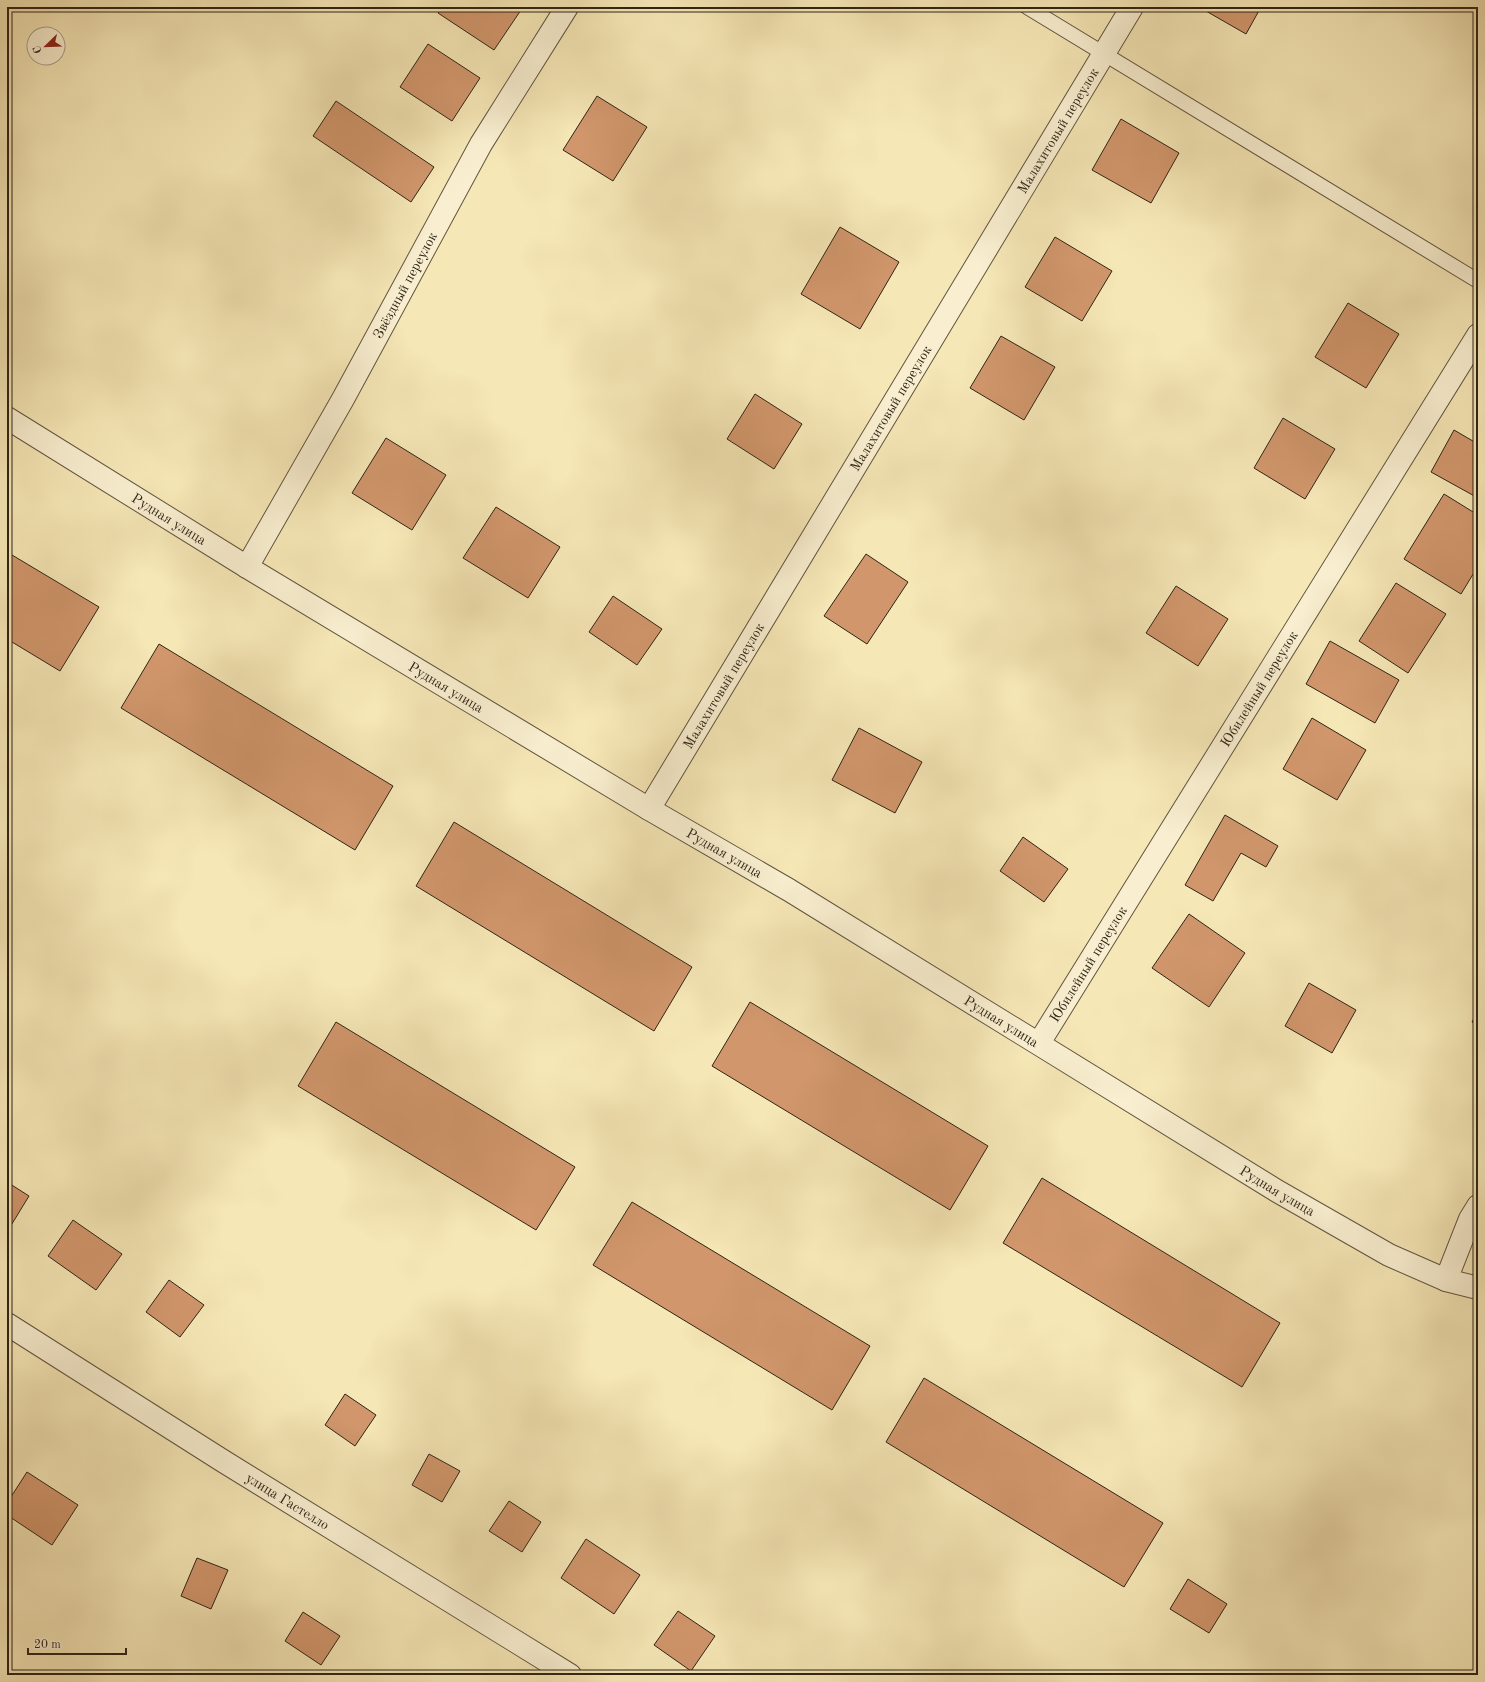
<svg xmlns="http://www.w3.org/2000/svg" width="1485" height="1682" font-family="'Old Standard TT',serif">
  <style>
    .building { fill: #d1966c; stroke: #2f2417 }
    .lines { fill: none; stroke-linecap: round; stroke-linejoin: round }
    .lane-casing { stroke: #61553f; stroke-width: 16 }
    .street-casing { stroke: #61553f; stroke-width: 24 }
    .lane { stroke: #f9efd0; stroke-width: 14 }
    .street { stroke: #f9efd0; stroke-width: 22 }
    .labels { text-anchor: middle; stroke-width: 3; stroke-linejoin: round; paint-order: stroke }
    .street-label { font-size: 14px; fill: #2f2417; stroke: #f9efd0 }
  </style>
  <rect width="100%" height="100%" fill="#f6e7b6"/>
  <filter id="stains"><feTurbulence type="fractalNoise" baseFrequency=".005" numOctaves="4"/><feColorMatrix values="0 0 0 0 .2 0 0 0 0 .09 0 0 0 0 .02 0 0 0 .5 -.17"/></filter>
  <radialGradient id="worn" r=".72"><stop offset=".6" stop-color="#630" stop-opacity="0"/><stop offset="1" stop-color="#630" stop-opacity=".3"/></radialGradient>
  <g class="building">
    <path d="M442,7H523L494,50L438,13Z"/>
    <path d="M1199,7H1261L1246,34Z"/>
    <path d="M428,44L480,78L452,121L400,87Z"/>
    <path d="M597,96L647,127L613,181L563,150Z"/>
    <path d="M336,101L434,167L411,202L313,136Z"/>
    <path d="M1121,119L1179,153L1151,203L1092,170Z"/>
    <path d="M840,227L899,262L860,329L801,294Z"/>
    <path d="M1055,237L1112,271L1082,321L1025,287Z"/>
    <path d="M1348,303L1399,334L1366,388L1315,357Z"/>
    <path d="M1001,336L1055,367L1024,420L970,388Z"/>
    <path d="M755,394L802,424L774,469L727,439Z"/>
    <path d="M1283,418L1335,449L1305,499L1254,468Z"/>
    <path d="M1454,430L1478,444V498L1431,472Z"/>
    <path d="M386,438L446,475L412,530L352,493Z"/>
    <path d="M1444,494L1478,515V566L1461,594L1404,559Z"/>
    <path d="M496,507L560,547L528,598L463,558Z"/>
    <path d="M7,552L99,607L60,671L7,639Z"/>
    <path d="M866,554L908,582L867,644L824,616Z"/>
    <path d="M1396,583L1446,614L1408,673L1359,641Z"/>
    <path d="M1176,586L1228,619L1198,666L1146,633Z"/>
    <path d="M613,596L662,629L637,665L589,632Z"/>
    <path d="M1330,641L1399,680L1375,723L1306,684Z"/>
    <path d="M159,644L393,786L355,850L121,708Z"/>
    <path d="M1312,718L1366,750L1337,800L1283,769Z"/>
    <path d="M859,728L922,762L895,813L832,780Z"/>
    <path d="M1225,815L1278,846L1266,867L1241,853L1213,901L1185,885Z"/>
    <path d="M454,822L692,967L654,1031L416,886Z"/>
    <path d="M1023,837L1068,869L1044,902L1000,871Z"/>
    <path d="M1189,914L1245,953L1209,1007L1152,968Z"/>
    <path d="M1309,983L1356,1010L1332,1053L1285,1026Z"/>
    <path d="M750,1002L988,1146L950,1210L712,1066Z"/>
    <path d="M1478,1011V1026L1472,1022Z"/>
    <path d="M336,1022L575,1167L536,1230L298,1086Z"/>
    <path d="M1042,1178L1280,1323L1242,1387L1003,1243Z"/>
    <path d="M7,1182L29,1196L7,1232Z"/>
    <path d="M632,1202L870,1346L832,1410L593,1265Z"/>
    <path d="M73,1220L122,1254L96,1290L48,1256Z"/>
    <path d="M169,1280L204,1305L180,1337L146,1312Z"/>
    <path d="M924,1378L1163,1523L1124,1587L886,1442Z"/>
    <path d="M345,1394L376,1415L355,1446L325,1425Z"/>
    <path d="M429,1454L460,1471L442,1502L412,1485Z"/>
    <path d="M27,1472L78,1505L52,1545L7,1515V1503Z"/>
    <path d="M509,1501L541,1522L522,1552L489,1531Z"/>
    <path d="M586,1539L640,1575L614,1614L561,1578Z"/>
    <path d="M197,1558L228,1570L211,1609L181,1596Z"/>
    <path d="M1188,1579L1227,1604L1209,1633L1170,1609Z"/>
    <path d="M678,1611L715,1636L691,1671L654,1645Z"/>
    <path d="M303,1612L340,1636L321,1665L285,1641Z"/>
  </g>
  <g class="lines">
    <defs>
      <path id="lane" d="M1027,7L1478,281"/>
      <g id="street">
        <path id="s1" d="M7,418L247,567L649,809L789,890L1277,1191L1389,1255L1446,1280L1478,1288"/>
        <path id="s2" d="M247,567L343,399L481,144L567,7"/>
        <path id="s3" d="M649,809L1132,7"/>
        <path id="s4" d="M1039,1043L1478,335"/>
        <path d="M1446,1280L1470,1219L1478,1206"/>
        <path id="s5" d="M7,1324L223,1461L570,1675"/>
      </g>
    </defs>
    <use href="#lane" class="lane-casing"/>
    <use href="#street" class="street-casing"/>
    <use href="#lane" class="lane"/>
    <use href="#street" class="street"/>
  </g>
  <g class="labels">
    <g class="street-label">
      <text dy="5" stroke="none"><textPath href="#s3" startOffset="792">Малахитовый переулок</textPath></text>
      <text dy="5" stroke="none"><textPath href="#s2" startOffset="323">Звёздный переулок</textPath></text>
      <text dy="5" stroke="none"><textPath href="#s3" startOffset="468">Малахитовый переулок</textPath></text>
      <text dy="5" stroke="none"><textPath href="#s1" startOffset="191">Рудная улица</textPath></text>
      <text dy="5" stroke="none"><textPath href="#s3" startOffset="144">Малахитовый переулок</textPath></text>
      <text dy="5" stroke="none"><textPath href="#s1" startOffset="515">Рудная улица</textPath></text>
      <text dy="5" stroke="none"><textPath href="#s4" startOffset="417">Юбилейный переулок</textPath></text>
      <text dy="5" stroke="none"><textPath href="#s1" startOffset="839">Рудная улица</textPath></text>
      <text dy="5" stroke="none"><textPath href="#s4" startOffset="93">Юбилейный переулок</textPath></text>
      <text dy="5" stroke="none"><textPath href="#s1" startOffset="1163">Рудная улица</textPath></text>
      <text dy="5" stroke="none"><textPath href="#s1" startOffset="1487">Рудная улица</textPath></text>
      <text dy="5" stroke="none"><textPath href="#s5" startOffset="332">улица Гастелло</textPath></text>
    </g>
  </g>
  <rect width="1485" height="1682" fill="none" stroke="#f6e7b6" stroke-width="24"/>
  <rect x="8" y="8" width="1469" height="1666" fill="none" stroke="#2f2417" stroke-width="2"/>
  <rect x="12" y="12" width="1461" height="1658" fill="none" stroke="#2f2417"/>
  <g transform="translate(46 46) rotate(247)"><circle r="19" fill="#f9efd0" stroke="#a89e86"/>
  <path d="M0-3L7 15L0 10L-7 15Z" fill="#8f2418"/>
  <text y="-6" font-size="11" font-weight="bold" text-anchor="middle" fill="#2f2417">С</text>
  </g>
  <path d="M28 1648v6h98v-6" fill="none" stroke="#2f2417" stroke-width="2"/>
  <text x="34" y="1648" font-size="12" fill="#2f2417" stroke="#f9efd0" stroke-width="3" paint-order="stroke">20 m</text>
  <rect width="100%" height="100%" filter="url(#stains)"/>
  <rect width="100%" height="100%" fill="url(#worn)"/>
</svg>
